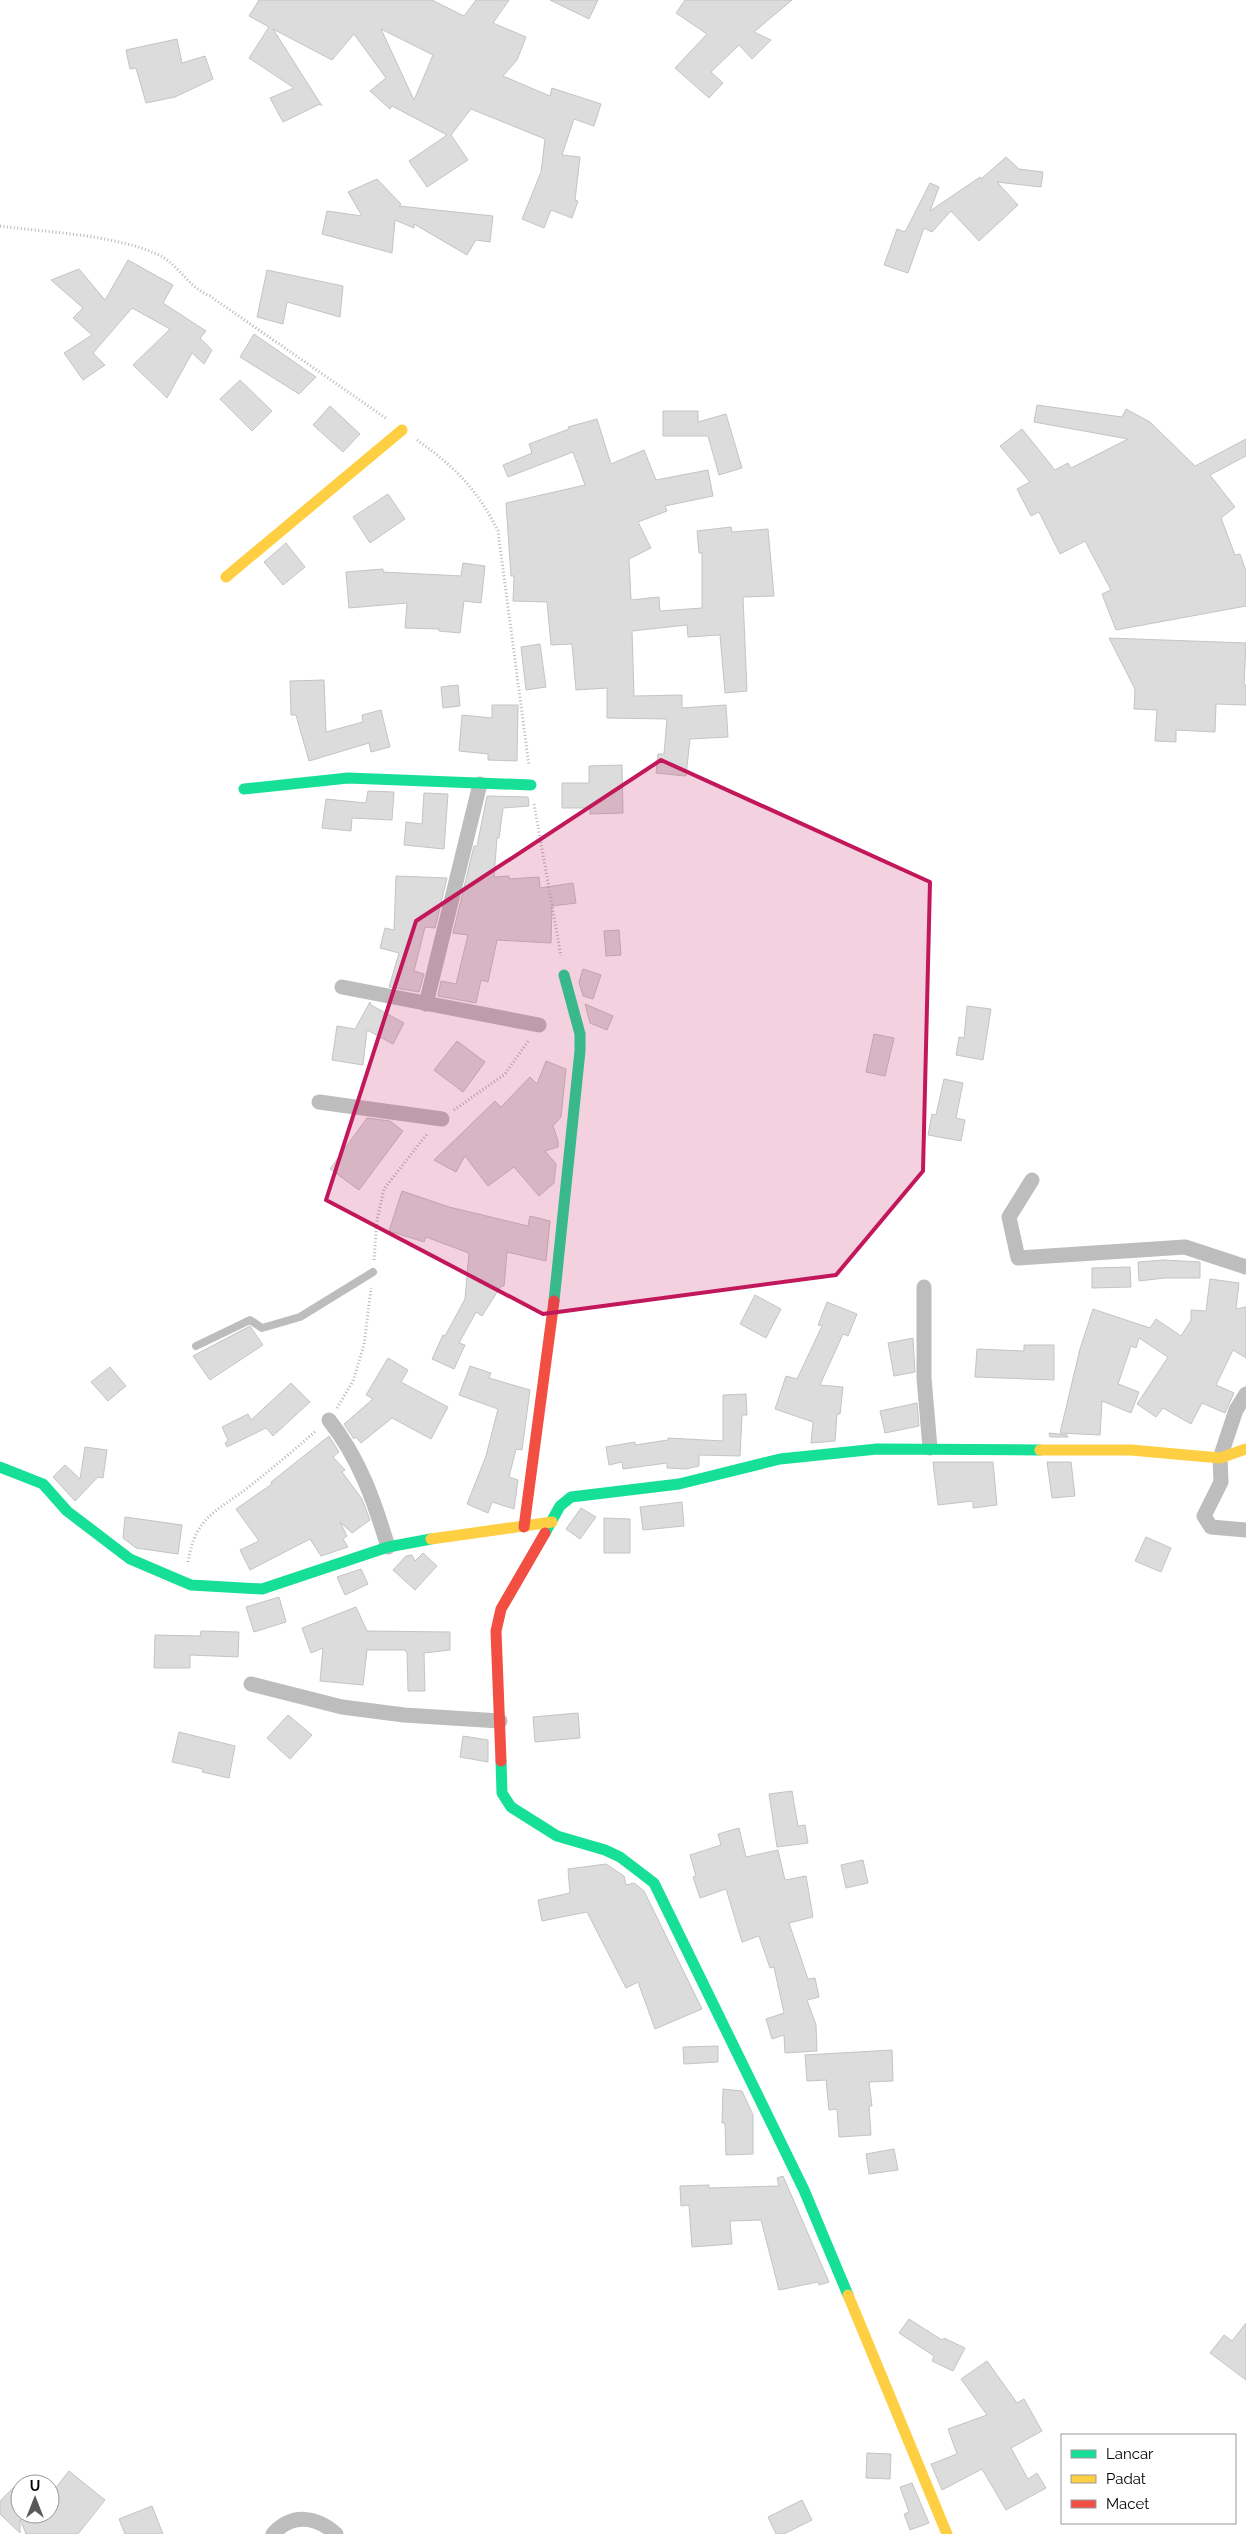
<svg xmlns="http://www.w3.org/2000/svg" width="1246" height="2534" font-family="Raleway,sans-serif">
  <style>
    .building { fill: #dcdcdc; stroke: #c4c4c4; fill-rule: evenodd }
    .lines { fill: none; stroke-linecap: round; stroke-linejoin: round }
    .path { stroke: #b8b8b8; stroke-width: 3; stroke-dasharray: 1 2.5; stroke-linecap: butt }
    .lane { stroke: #bdbdbd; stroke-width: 8 }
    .street { stroke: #bdbdbd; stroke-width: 15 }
    .fast { stroke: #16e098; stroke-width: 11 }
    .slow { stroke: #ffcf43; stroke-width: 11 }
    .jam { stroke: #f24e42; stroke-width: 11 }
    .marked { fill: #c2185b; fill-opacity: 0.2; stroke: #c2185b; stroke-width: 4; stroke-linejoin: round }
  </style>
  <rect width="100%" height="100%" fill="#fff"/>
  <g class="building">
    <path d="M259,0H432L464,16L476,0H509L493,23L526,37L517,60L503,76L550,96L552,88L601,104L594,126L574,119L562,155L580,157L575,200L578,201L572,218L551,210L544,228L522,219L541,172L545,139L471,109L451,135L468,160L427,187L409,161L447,135L392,106L390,109L370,91L386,78L354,34L332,60L273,29L322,106L320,104L283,122L270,98L294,88L249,58L269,27L249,16ZM381,29L433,55L414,100Z"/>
    <path d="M550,0H598L589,19Z"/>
    <path d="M685,0H792L754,32L771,40L752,59L739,45L711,72L723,83L709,98L675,68L707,34L676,13Z"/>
    <path d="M177,39L182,63L205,56L213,79L175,97L146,103L136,68L130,69L126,50Z"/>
    <path d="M1006,157L1019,169L1043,172L1041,187L997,182L1018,205L979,241L951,211L932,232L924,228L908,273L884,265L897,229L905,232L930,183L939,187L930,211L980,177L981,179Z"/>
    <path d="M377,179L401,204L399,206L493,216L490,242L476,240L467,255L414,224V228L395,220L392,253L322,234L327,211L362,216L348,192Z"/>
    <path d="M128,260L173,285L163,303L206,331L200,338L212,350L204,364L192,353L167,398L133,365L170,329L132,308L93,353L105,365L83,380L64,353L92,335L73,318L83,308L51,280L79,269L105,300Z"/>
    <path d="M267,270L343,286L340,317L287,302L283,324L257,317Z"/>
    <path d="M254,334L316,377L299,394L240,357Z"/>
    <path d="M240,380L272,411L252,431L220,399Z"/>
    <path d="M1037,405L1122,417L1126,409L1150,422L1195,466L1246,439V456L1210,475L1235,507L1221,518L1235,555L1240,554L1246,571V606L1116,630L1102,594L1111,590L1085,541L1060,554L1039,512L1031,516L1017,489L1030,482L1000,446L1022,429L1055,470L1068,463L1071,468L1128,439L1034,422Z"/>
    <path d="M330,406L360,434L343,452L313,425Z"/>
    <path d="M663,411H698V422L726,414L742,468L719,475L708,436H663Z"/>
    <path d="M597,419L611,464L644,450L656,480L708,470L713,496L665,506L667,511L638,522L651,548L629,559L631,600L659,597L660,611L702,608V553H699L697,531L731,527L732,532L768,529L774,596L743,597L747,691L725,693L720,635L688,637L687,625L632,631L634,696L682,695V708L726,705L728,737L690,739L686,776L656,773L658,754H664L667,719L607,718V688L576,690L572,644L551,645L547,602L513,601L514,576H511L506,503L585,485L573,452L508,477L503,465L532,453L529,444L569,429L568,427Z"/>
    <path d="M388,494L405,519L370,543L353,517Z"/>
    <path d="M286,543L305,567L283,585L264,562Z"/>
    <path d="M463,563L485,566L481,603L464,601L460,633L439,631V629L405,628L407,603L349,608L346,572L383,569V572L461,576Z"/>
    <path d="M1109,638L1246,643L1244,685H1246V705L1216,704L1215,732L1176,730V742L1155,741L1157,710L1134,709L1135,689Z"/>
    <path d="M540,644L546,687L526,690L521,647Z"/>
    <path d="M324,680L326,732L363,722L362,715L381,710L390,747L371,752L369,743L309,761L296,715H291L290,681Z"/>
    <path d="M458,685L460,706L443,708L441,687Z"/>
    <path d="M492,705H518L517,761L488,760V754L459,751L462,715L492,718Z"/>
    <path d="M622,765L623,813L590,814V808H562V783H589V766Z"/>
    <path d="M368,791L394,792L392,820L352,818L351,831L322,828L326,799L366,803Z"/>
    <path d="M424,793L448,794L444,849L404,845L406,822L422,824Z"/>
    <path d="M487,796L528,797L529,806L503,808L499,838H497L494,877L509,876V879L539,877L540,888L573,883L576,903L552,906L551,943L497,940L488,982L481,980L476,1003L438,996L441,981L456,984L468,935L453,933L474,846H477Z"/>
    <path d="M396,876L447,878L435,928L425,927L414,971L424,974L419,992L389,987L399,953L380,948L385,928L394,930Z"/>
    <path d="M619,930L621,955L606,956L604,931Z"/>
    <path d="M583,969L601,975L593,999L583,996L579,982Z"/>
    <path d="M370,1002L371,1005L404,1023L393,1044L367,1030L363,1065L332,1060L337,1026L355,1029Z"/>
    <path d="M585,1004L613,1016L607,1030L590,1023Z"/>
    <path d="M967,1006L991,1009L983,1060L956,1055L959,1037L964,1038Z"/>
    <path d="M874,1034L894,1038L885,1076L866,1072Z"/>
    <path d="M457,1041L485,1062L463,1092L434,1070Z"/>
    <path d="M546,1061L566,1069L561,1117L553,1126L558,1141V1147L545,1151L556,1164L554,1183L539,1196L514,1167L488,1186L465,1156L456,1172L434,1160L495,1101L501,1107L530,1077L537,1084Z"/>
    <path d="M944,1079L963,1083L956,1118L965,1120L961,1141L928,1135L932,1114L936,1115Z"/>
    <path d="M367,1118L390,1121L403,1131L359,1190L330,1169Z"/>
    <path d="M402,1191L449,1207L528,1226L530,1216L550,1221L546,1261L507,1252L504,1286H501L482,1316L476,1312L459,1343L465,1345L454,1369L432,1359L443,1335L445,1336L465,1299L469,1253L426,1237L424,1242L389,1231Z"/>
    <path d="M1164,1260L1200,1262V1278H1165L1139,1281L1138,1262Z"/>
    <path d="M1130,1267L1131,1287L1092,1288V1268Z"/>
    <path d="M1210,1279L1239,1283L1236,1309L1246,1307V1358L1233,1350L1216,1385L1234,1393L1225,1413L1202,1403L1191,1424L1163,1408L1156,1417L1137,1404L1168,1357L1139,1338L1136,1348L1131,1346L1118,1384L1139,1392L1131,1413L1102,1401L1100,1435L1060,1433L1080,1349L1093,1309L1150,1328L1156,1319L1181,1336L1191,1320V1310L1206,1311Z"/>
    <path d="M755,1295L781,1309L766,1338L740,1324Z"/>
    <path d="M827,1302L857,1314L848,1336L843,1334L820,1385L843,1387L840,1414H837L835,1441L811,1443L813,1422L775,1409L786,1376L797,1379L822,1326L818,1325Z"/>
    <path d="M250,1326L263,1345L210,1380L193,1356Z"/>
    <path d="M913,1338L915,1372L894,1376L888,1343Z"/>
    <path d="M1024,1345H1054V1380L975,1377L977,1349L1024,1351Z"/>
    <path d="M388,1358L408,1370L401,1382L448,1407L431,1439L392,1418L361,1443L356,1437L354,1439L344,1424L373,1399L366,1395Z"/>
    <path d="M470,1366L491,1373L489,1378L530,1390L522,1450L516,1449L509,1477L518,1480L514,1509L492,1502L488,1513L467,1504L486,1456L498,1409L459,1395Z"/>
    <path d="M110,1367L126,1386L108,1401L91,1382Z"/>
    <path d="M291,1383L310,1402L273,1436L266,1428L227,1447L225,1443L228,1440L222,1427L248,1414L251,1420Z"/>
    <path d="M746,1394L747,1415H742L740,1456L699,1455V1466L686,1469L667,1468V1463L623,1469L622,1462L609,1465L606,1447L635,1442V1445L668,1440V1438L723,1441V1395Z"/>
    <path d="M917,1403L919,1426L885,1433L880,1411Z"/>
    <path d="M1049,1433L1067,1435L1068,1437H1050Z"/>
    <path d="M329,1436L339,1452L333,1457L345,1470L342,1472L362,1499L370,1520L352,1533L340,1522L347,1536L343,1539L348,1547L321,1556L310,1539L250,1570L240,1550L259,1541L236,1509L272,1484L271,1482Z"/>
    <path d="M85,1447L107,1450L103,1478L98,1477L75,1501L53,1477L65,1465L80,1479Z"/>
    <path d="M933,1462H993L997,1505L973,1508V1501L938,1505Z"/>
    <path d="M1047,1462H1071L1075,1496L1052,1498Z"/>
    <path d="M682,1502L684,1526L643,1530L640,1507Z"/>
    <path d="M581,1508L596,1517L580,1539L566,1529Z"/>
    <path d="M125,1517L182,1525L178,1554L136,1548L123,1538Z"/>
    <path d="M604,1518L630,1519V1553H604Z"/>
    <path d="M1146,1537L1171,1548L1161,1572L1135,1561Z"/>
    <path d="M423,1553L437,1566L415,1590L393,1570L406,1556L412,1555L415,1561Z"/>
    <path d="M361,1569L368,1584L345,1595L337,1577Z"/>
    <path d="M279,1597L286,1622L254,1632L246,1607Z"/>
    <path d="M356,1607L367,1631L450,1632V1650L424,1653L425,1691H408L407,1653L405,1650H367L363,1685L320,1681L323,1648L311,1653L302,1628Z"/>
    <path d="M201,1631L239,1632L238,1657L190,1655V1668H154L155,1635L200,1636Z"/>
    <path d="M578,1713L580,1738L535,1742L533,1717Z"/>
    <path d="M288,1715L312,1735L290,1759L267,1738Z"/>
    <path d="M179,1732L235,1746L229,1778L202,1772L203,1769L172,1762Z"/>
    <path d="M463,1736L488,1740V1762L460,1757Z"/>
    <path d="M792,1791L798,1826L805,1825L808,1843L777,1847L769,1794Z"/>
    <path d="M739,1828L746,1857L778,1850L785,1880L806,1876L813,1917L789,1923L808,1979L815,1978L819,1997L807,2000L816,2025L817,2051L785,2053L784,2035L772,2039L766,2019L784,2013L774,1967L770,1968L759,1936L742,1942L726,1889L700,1898L693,1877L696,1876L690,1855L721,1845L718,1834Z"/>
    <path d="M863,1860L868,1883L846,1888L841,1865Z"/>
    <path d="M606,1864L624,1876L626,1885L634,1883L644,1891L702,2009L655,2029L638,1982L626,1988L587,1912L542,1921L538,1900L570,1893L568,1869Z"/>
    <path d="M718,2046V2062L684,2064L683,2047Z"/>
    <path d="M892,2050L893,2081L869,2082L872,2106H869L871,2135L839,2137L837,2109L829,2110L826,2080L807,2081L805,2055Z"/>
    <path d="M723,2089L742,2091L753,2115V2154L726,2155L725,2123H722Z"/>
    <path d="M894,2149L898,2170L869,2174L866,2154Z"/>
    <path d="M783,2176L829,2282L819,2285L818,2282L779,2290L761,2220L730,2221L732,2244L692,2247L689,2205L681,2206L680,2186L709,2185V2188L779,2186L777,2178Z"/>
    <path d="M909,2319L942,2340L944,2338L965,2348L953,2371L932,2361L934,2356L899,2333Z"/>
    <path d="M1246,2323V2380L1210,2353L1224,2335L1232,2341Z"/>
    <path d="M987,2361L1017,2403L1024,2399L1042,2431L1011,2448L1028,2479L1037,2473L1046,2488L1006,2510L982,2469L942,2490L931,2464L957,2454L948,2429L987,2415L961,2379Z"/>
    <path d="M867,2453L891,2454L890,2479L866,2478Z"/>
    <path d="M69,2471L105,2500L78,2534H26L20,2519V2533L0,2514V2501L20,2481V2514H50V2495Z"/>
    <path d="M912,2483L929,2523L910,2530L904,2514L909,2512L900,2487Z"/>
    <path d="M802,2500L812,2520L784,2534H776L768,2517Z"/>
    <path d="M152,2506L163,2534H125L119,2519Z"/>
  </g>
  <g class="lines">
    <g class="path">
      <path d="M0,226C50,233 113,234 159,255C179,265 189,288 210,296L387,419"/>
      <path d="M417,440C454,466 478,490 498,531L529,766"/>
      <path d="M534,804L561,956"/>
      <path d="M454,1110L505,1074L529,1040"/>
      <path d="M374,1260L377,1220L384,1189L427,1134"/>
      <path d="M337,1408L353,1381L364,1345L371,1288"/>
      <path d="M188,1562C196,1514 218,1512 251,1485C273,1468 295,1449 316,1431"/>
    </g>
    <path class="lane" d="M196,1346L250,1320L262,1328L300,1317L373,1272"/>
    <g class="street">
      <path d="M342,987L539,1025"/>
      <path d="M426,1004L480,784"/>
      <path d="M319,1102L442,1119"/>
      <path d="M1032,1180L1009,1217L1018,1258L1185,1247L1246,1267"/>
      <path d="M924,1287V1378L930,1448"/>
      <path d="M1246,1394L1236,1410L1220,1458L1221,1482L1204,1516L1211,1527L1246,1530"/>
      <path d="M329,1420C359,1458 374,1500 388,1547"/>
      <path d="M251,1684L342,1707L404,1715L500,1721"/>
      <path d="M273,2534C292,2513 316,2516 336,2534"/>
    </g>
    <g class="fast">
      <path d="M244,789L348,778L531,785"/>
      <path d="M554,1301L580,1051V1034L564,975"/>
      <path d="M0,1467L43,1484L67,1511L130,1559L191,1585L262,1589L388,1547L431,1539"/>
      <path d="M545,1533L560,1506L571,1497L679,1484L780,1459L877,1449L1040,1450"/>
      <path d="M501,1761L502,1793L511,1807L557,1836L605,1850L620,1857L654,1883L804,2190L848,2295"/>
    </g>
    <g class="slow">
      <path d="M226,577L402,430"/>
      <path d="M1040,1450H1131L1220,1458L1246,1449"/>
      <path d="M431,1539L552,1522"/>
      <path d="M848,2295L947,2534"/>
    </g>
    <g class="jam">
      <path d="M524,1527L554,1301"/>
      <path d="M501,1761L496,1631L501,1609L545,1533"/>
    </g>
  </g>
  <path class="marked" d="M661,760L930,882L923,1171L836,1275L543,1314L326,1200L416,921Z"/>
  <rect x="1061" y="2434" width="175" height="90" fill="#ffffff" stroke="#999999"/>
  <rect x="1071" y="2450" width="25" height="8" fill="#16e098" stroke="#999999"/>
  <text x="1106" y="2459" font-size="15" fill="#000000">Lancar</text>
  <rect x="1071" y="2475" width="25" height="8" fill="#ffcf43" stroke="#999999"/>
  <text x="1106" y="2484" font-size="15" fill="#000000">Padat</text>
  <rect x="1071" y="2500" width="25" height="8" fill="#f24e42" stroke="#999999"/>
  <text x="1106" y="2509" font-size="15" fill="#000000">Macet</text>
  <g transform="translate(35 2499)"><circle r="24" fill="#ffffff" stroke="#999999"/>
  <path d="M0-4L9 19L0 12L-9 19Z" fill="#595959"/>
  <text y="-8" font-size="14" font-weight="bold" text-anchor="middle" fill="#000000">U</text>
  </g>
</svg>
